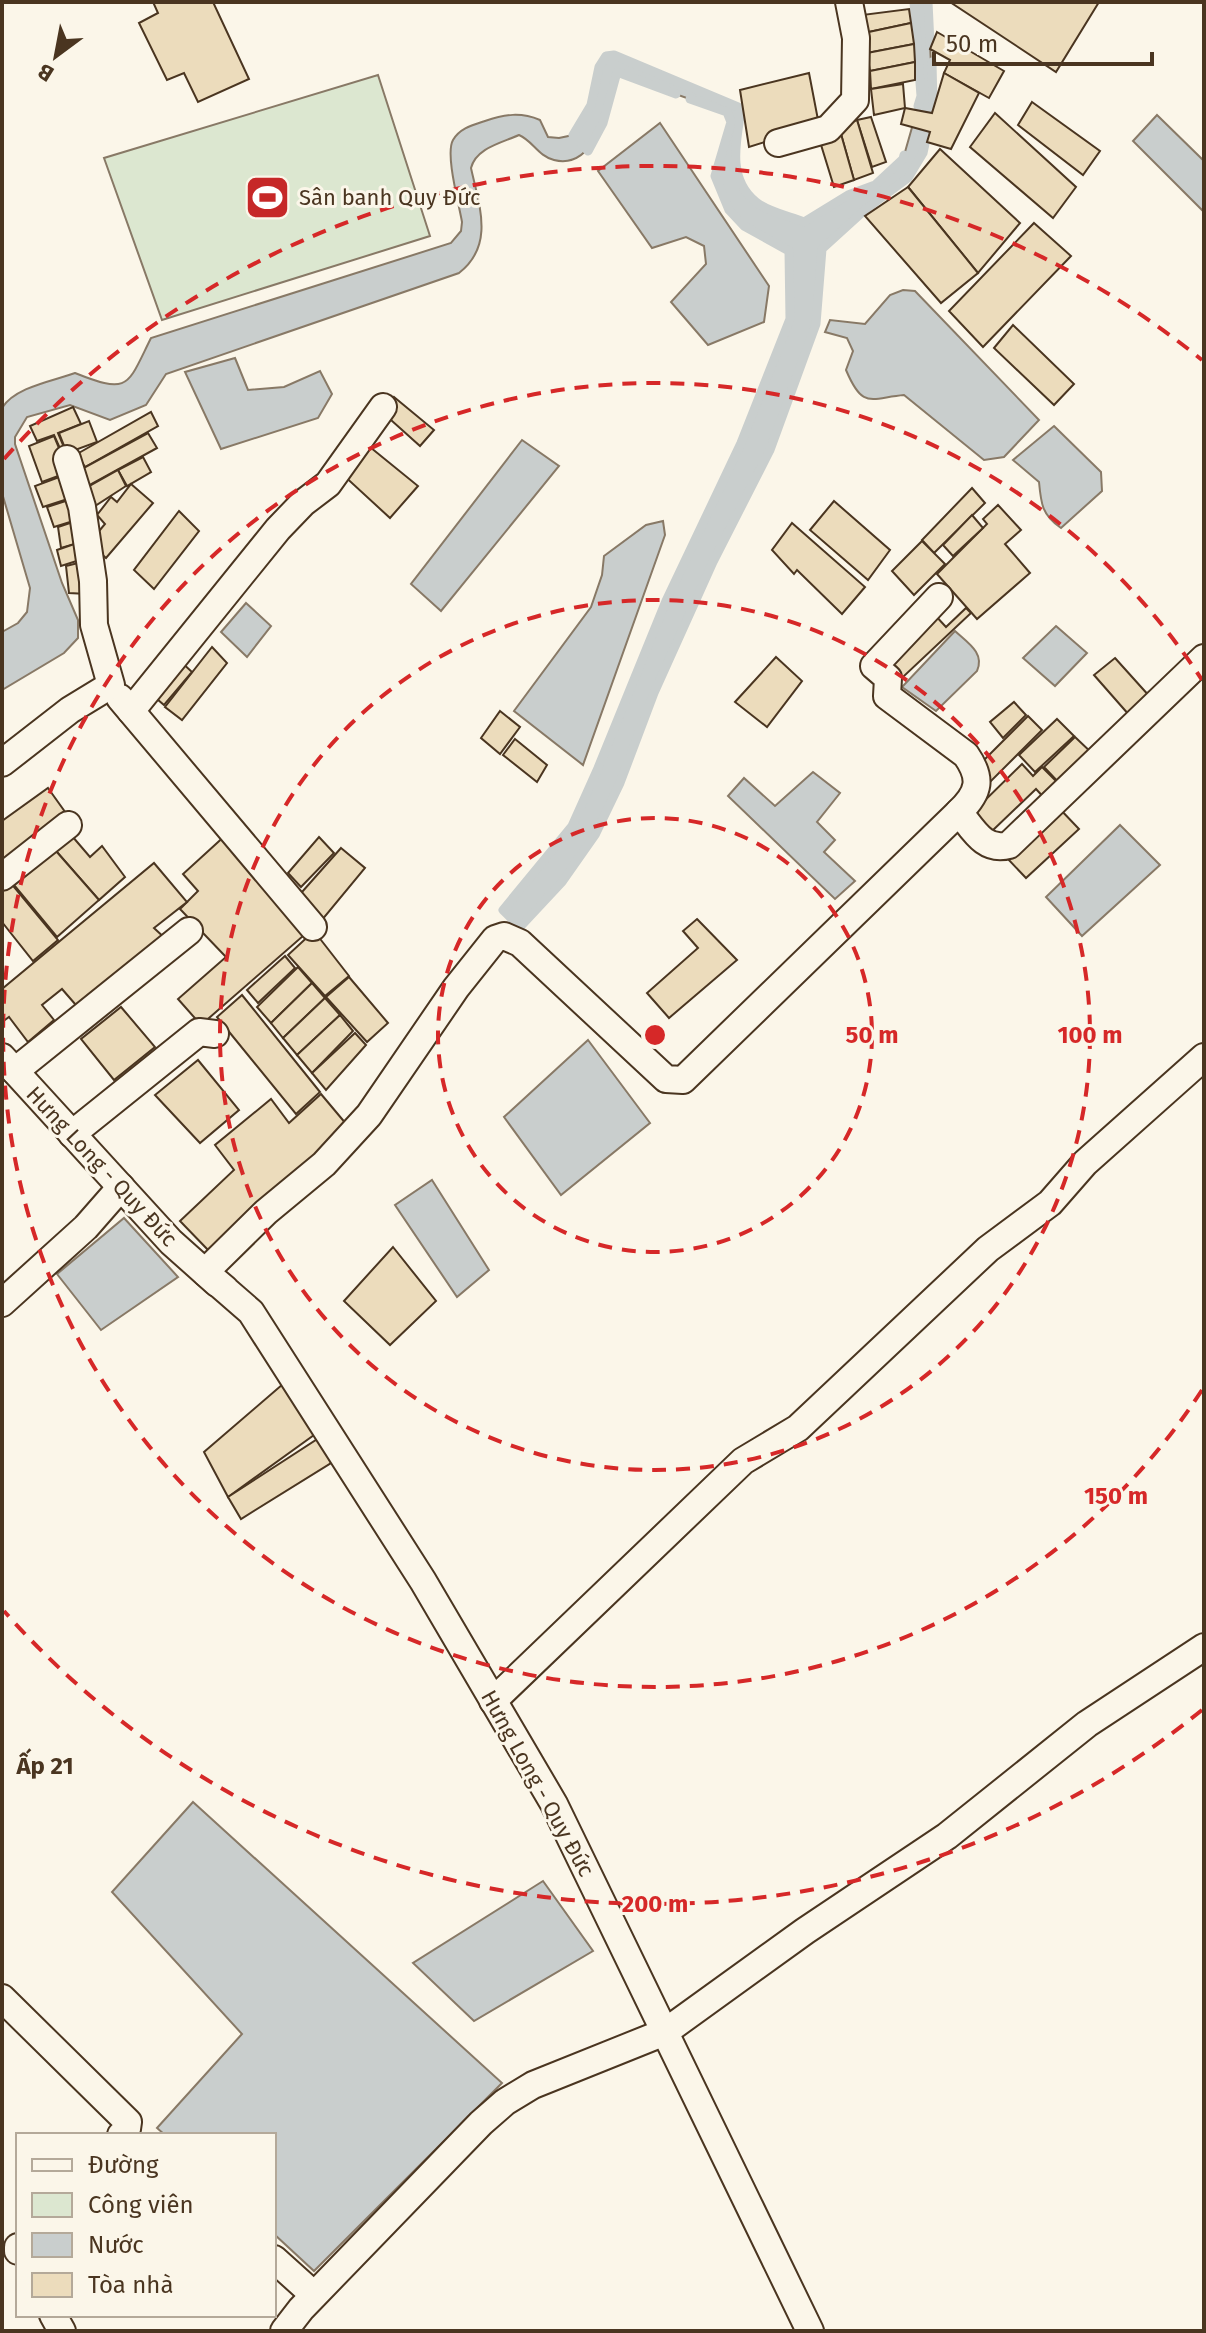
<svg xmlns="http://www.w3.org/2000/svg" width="1206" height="2333" font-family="'Fira Sans',sans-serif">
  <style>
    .green { fill: #dce7d0; stroke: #887966; stroke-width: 2 }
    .water { fill: #c9cecd; stroke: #887966; stroke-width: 2 }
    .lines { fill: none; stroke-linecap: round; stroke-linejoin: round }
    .stream { stroke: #c9cecd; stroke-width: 9 }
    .building { fill: #ecdcbc; stroke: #4a3520; stroke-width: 2 }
    .street-casing { stroke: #4a3520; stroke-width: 30 }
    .street { stroke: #fbf6e9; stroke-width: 26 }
    .ring { fill: none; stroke: #d62828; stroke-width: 4; stroke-dasharray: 14 10 }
    .labels { text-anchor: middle; stroke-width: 6; stroke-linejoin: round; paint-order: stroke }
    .poi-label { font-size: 22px; fill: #4a3520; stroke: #fbf6e9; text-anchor: start }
    .street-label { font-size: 22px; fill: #4a3520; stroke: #fbf6e9 }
    .neighbourhood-label { font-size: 24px; font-weight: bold; fill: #4a3520; stroke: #fbf6e9 }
    .centre { fill: #d62828; stroke: #fbf6e9; stroke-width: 4 }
    .ring-label { font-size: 24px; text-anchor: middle; font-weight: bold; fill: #d62828; stroke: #fbf6e9; stroke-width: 6; stroke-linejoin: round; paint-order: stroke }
  </style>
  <rect width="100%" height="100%" fill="#fbf6e9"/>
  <path class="green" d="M378,75L430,236L162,320L104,158Z"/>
  <g class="water">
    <path d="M914,2H928L933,106L923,153L908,178L866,209L822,249L816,324L770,450L713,562L654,693L620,783L595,835L562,882L520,927L503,910L572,826L598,768L666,601L741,443L790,319L789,251L744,226L729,210L715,176L730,122L726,112L617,73C610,101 597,171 554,160C538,156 533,141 519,135C501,143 476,148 471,168C479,205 495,245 459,273L166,374L146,405L110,420L70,405L27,417L15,437V444L62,583L78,620V638L64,653L2,690V632L18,623L27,612L30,588L2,493V408C15,387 53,381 75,373C130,395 127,386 151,338L451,243L461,231L462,222C459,204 445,154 453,140C460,128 473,125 485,121C505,114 521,112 540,120L548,137L559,138L573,135L591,105L599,67L606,56L614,55L738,107L741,111C736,142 727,179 756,202C768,212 789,216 804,222L848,195L875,185L903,159L921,96Z"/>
    <path d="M1157,115L1204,161V212L1133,141Z"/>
    <path d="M660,123L769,286L764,322L708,345L671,302L706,264L704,246L686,237L652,248L598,171Z"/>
    <path d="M903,290L915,291L1039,420L1004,457L984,460L904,395C870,398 863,410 846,370L853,351L847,338L825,332L830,320L865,324L890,295Z"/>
    <path d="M235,358L248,390L284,387L320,371L332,394L318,418L221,449L185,372Z"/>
    <path d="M1054,426L1101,472L1102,491L1061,528C1042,515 1041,504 1039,482L1013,460Z"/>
    <path d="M522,440L559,466L441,611L411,584Z"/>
    <path d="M663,521L665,535L583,765L514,711L591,607L602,575L604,556L646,525Z"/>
    <path d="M246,603L271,626L247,657L221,632Z"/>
    <path d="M1056,626L1087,653L1055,686L1023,658Z"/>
    <path d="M955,631C968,643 985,653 977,671L936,711L902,687Z"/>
    <path d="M813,772L840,793L817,822L835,840L824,852L855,881L835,899L728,796L744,778L775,806Z"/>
    <path d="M1120,825L1160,865L1082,936L1046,897Z"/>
    <path d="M588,1040L650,1123L561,1195L504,1117Z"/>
    <path d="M432,1180L489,1270L457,1297L395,1205Z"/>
    <path d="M124,1218L178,1277L101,1330L57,1274Z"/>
    <path d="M193,1802L502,2083L314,2271L274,2234V2135H165L157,2128L242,2034L112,1892Z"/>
    <path d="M543,1881L593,1951L474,2021L413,1963Z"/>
  </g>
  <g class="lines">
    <g class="stream">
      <path d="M914,2L921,96L918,106"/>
      <path d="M928,2L930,44"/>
      <path d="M676,94L617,72L603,123L588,151L573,135L591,105L599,67L606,56L614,55L738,107L741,111C736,142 727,179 756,202C768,212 789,216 804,222L848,195L875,185L903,159L904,155"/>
      <path d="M690,99L727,112L731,122L715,176L729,210L744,226L789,251L790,319L741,443L666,601L598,768L572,826L503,910L520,927L562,882L595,835L620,783L654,693L713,562L770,450L816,324L822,249L866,209L908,178L923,153L933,106L932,62"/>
    </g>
  </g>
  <g class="building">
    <path d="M153,2H213L249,79L198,102L184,73L167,80L139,23L158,13Z"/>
    <path d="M950,2H1099L1056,72Z"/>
    <path d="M909,9L911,23L864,33L862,15Z"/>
    <path d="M911,23L914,44L867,53L864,33Z"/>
    <path d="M937,32L1004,71L989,98L944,73L950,60L930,49Z"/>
    <path d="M914,44L915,62L870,71L867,53Z"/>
    <path d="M915,62V80L871,89L870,71Z"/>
    <path d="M809,73L819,125L749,147L740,90Z"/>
    <path d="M944,73L979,93L951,149L927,142L930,132L901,124L905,108L932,113Z"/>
    <path d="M903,84L905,108L874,115L871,89Z"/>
    <path d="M1032,102L1100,151L1083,175L1018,125Z"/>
    <path d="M995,113L1076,187L1053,218L970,147Z"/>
    <path d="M871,117L886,162L872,167L857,120Z"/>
    <path d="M857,120L873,173L854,180L839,127Z"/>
    <path d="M839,127L854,180L834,187L818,135Z"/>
    <path d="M940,149L1020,223L978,273L908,187Z"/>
    <path d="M908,187L978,273L941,303L865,216Z"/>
    <path d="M1034,223L1071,256L983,347L949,311Z"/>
    <path d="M1013,325L1074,384L1054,405L994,348Z"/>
    <path d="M394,397L434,430L420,446L382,412Z"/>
    <path d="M73,407L81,424L58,433L66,452L62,453L54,435L37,441L30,426Z"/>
    <path d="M151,412L158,426L85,467L77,454Z"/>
    <path d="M89,421L97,442L67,453L59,433Z"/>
    <path d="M148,433L157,448L88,486L78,471Z"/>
    <path d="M54,436L69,472L42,482L29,446Z"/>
    <path d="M365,443L418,486L390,518L341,473Z"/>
    <path d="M143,457L151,472L127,486L118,470Z"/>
    <path d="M118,470L126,486L95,506L86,488Z"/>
    <path d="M70,473L77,496L43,507L35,486Z"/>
    <path d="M131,484L153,503L106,558L89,543L105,524L97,515L111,497L117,502Z"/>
    <path d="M972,488L985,503L934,553L922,540Z"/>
    <path d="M78,497L83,518L54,527L47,507Z"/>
    <path d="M834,501L890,550L868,580L810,530Z"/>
    <path d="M998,505L1021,530L1005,544L1030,573L977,619L937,574L987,524L983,519Z"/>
    <path d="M179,511L199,531L154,589L134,570Z"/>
    <path d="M972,515L983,528L953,556L943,545Z"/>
    <path d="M82,519L85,541L61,548L58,527Z"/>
    <path d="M792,523L865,587L842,614L797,570L794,574L772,550Z"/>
    <path d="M83,541L86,558L61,566L57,550Z"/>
    <path d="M922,541L945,564L914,595L892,571Z"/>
    <path d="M86,561L87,594L69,593L66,566Z"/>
    <path d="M966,608L971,613L903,677L887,662L934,614L946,627Z"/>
    <path d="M212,647L227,663L182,720L165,707Z"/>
    <path d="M776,657L802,681L767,727L735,702Z"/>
    <path d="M1115,658L1151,698L1130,716L1094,675Z"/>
    <path d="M178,659L192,672L164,705L150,693Z"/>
    <path d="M1014,702L1026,715L1003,738L990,722Z"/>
    <path d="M500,711L520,727L500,754L481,738Z"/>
    <path d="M1028,716L1042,730L988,784L981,763Z"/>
    <path d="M1057,719L1074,736L1035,772L1019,755Z"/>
    <path d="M1075,737L1095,756L1063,787L1044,767Z"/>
    <path d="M515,739L547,765L537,782L503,755Z"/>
    <path d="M1022,764L1033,776L1042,767L1062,787L1047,801L1036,789L991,832L973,812Z"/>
    <path d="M48,788L68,816L2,865V821Z"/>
    <path d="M1058,807L1079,829L1026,878L1007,858Z"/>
    <path d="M228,833L311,929L201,1025L178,999L226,957L180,909L198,891L183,874Z"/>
    <path d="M72,836L90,857L102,846L125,877L99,900L56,851Z"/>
    <path d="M319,837L334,853L301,887L288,873Z"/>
    <path d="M341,848L365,868L317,926L294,901Z"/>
    <path d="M56,851L99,900L57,937L14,885Z"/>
    <path d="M154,863L187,902L154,928L168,941L82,1012L62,989L42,1005L54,1020L28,1042L9,1017L2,1022V989Z"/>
    <path d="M10,882L58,940L33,961L2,922V889Z"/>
    <path d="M697,919L737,960L669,1018L647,993L698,948L683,931Z"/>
    <path d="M314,931L349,976L325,996L288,955Z"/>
    <path d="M285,956L295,968L258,1003L247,990Z"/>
    <path d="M298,967L312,983L271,1023L257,1007Z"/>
    <path d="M349,977L388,1023L367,1042L326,997Z"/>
    <path d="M312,983L325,998L283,1038L271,1023Z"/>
    <path d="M242,995L320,1092L296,1114L217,1017Z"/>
    <path d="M325,998L340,1015L297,1055L283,1038Z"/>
    <path d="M121,1007L155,1047L114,1080L81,1039Z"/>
    <path d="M340,1015L353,1031L312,1073L297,1055Z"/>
    <path d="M355,1033L366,1045L326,1090L312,1073Z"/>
    <path d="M198,1060L239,1110L200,1143L155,1095Z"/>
    <path d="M321,1094L347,1125L210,1252L180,1221L234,1170L215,1145L271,1099L289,1123Z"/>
    <path d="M393,1247L436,1301L390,1345L344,1301Z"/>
    <path d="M283,1384L314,1435L228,1497L204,1452Z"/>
    <path d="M319,1438L331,1463L241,1519L228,1497Z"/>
  </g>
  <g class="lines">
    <defs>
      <g id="street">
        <path d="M778,143L828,129L855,100L856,38L849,2"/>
        <path d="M939,597L874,666L888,678L887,696L966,755C982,778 980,792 959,812"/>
        <path d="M120,698L313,927"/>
        <path d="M131,711L278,529L303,503L328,484L383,407"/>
        <path d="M2,763L70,710L111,685L94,625L93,581L82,507L67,459"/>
        <path d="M2,877L68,825"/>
        <path d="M2,1057L171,1242L217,1283"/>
        <path d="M15,1071L189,931"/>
        <path d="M72,1134L199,1032L215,1034"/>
        <path d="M205,1272L266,1212L324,1164L369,1115L456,988L495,939L504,936L520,943L666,1079L683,1080L959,812C973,829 984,852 1009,845L1204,658"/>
        <path d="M225,1289L205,1272L251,1312L423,1581L554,1804L810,2331"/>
        <path d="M2,1303L86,1227L121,1187"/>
        <path d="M493,1701L743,1461L798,1428L988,1249L1050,1203L1085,1163L1204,1057"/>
        <path d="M2,1998L128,2122L127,2129L121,2135"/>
        <path d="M18,2247V2251"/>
        <path d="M274,2259L314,2295"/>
        <path d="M53,2315L62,2331"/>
        <path d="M284,2331L301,2309L481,2123L505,2102L533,2085L665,2032L805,1931L947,1836L1087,1724L1204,1647"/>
      </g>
    </defs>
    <use href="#street" class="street-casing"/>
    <use href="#street" class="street"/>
  </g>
  <g class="ring">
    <circle cx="655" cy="1035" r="217"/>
    <circle cx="655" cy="1035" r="435"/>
    <path d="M1202 1390A652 652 0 1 1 1202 680"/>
    <path d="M1202 1710A869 869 0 0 1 4 1611M4 459A869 869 0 0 1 1202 360"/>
  </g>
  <defs>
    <symbol id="stadium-square" viewBox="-11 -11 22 22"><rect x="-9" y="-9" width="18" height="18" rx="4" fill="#c62828" stroke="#fbf6e9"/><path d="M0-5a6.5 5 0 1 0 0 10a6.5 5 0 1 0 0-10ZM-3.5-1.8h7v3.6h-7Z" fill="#fff"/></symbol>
  </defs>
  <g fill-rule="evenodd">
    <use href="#stadium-square" x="242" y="172" width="51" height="51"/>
  </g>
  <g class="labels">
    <g class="poi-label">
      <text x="299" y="205">Sân banh Quy Đức</text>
    </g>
    <g class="street-label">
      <text transform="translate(102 1166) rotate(47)" y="8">Hưng Long - Quy Đức</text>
      <text transform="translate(538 1783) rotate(61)" y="8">Hưng Long - Quy Đức</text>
    </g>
    <g class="neighbourhood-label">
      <text x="45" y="1774">Ấp 21</text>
    </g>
  </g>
  <circle cx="655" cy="1035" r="12" class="centre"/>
  <g class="ring-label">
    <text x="872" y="1043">50 m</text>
    <text x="1090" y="1043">100 m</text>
    <text x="1116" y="1504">150 m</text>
    <text x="655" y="1912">200 m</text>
  </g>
  <rect width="1206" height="2333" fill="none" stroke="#4a3520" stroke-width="8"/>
  <rect x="16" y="2133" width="260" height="184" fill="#fbf6e9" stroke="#b4a999" stroke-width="2"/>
  <rect x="32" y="2159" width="40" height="12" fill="#fbf6e9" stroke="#b4a999" stroke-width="2"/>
  <text x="88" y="2173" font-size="24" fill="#4a3520">Đường</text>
  <rect x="32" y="2193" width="40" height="24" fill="#dce7d0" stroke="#b4a999" stroke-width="2"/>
  <text x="88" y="2213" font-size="24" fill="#4a3520">Công viên</text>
  <rect x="32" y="2233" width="40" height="24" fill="#c9cecd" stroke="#b4a999" stroke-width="2"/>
  <text x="88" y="2253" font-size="24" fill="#4a3520">Nước</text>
  <rect x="32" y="2273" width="40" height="24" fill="#ecdcbc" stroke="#b4a999" stroke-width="2"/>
  <text x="88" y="2293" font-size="24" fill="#4a3520">Tòa nhà</text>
  <g transform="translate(56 56) rotate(212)" stroke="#fbf6e9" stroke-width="6" paint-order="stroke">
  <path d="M0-6L14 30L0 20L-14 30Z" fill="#4a3520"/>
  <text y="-12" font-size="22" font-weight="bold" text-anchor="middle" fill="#4a3520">B</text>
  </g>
  <path d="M934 52v12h218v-12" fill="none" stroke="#4a3520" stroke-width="4"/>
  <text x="946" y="52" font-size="24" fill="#4a3520" stroke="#fbf6e9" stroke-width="6" paint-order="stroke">50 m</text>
</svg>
